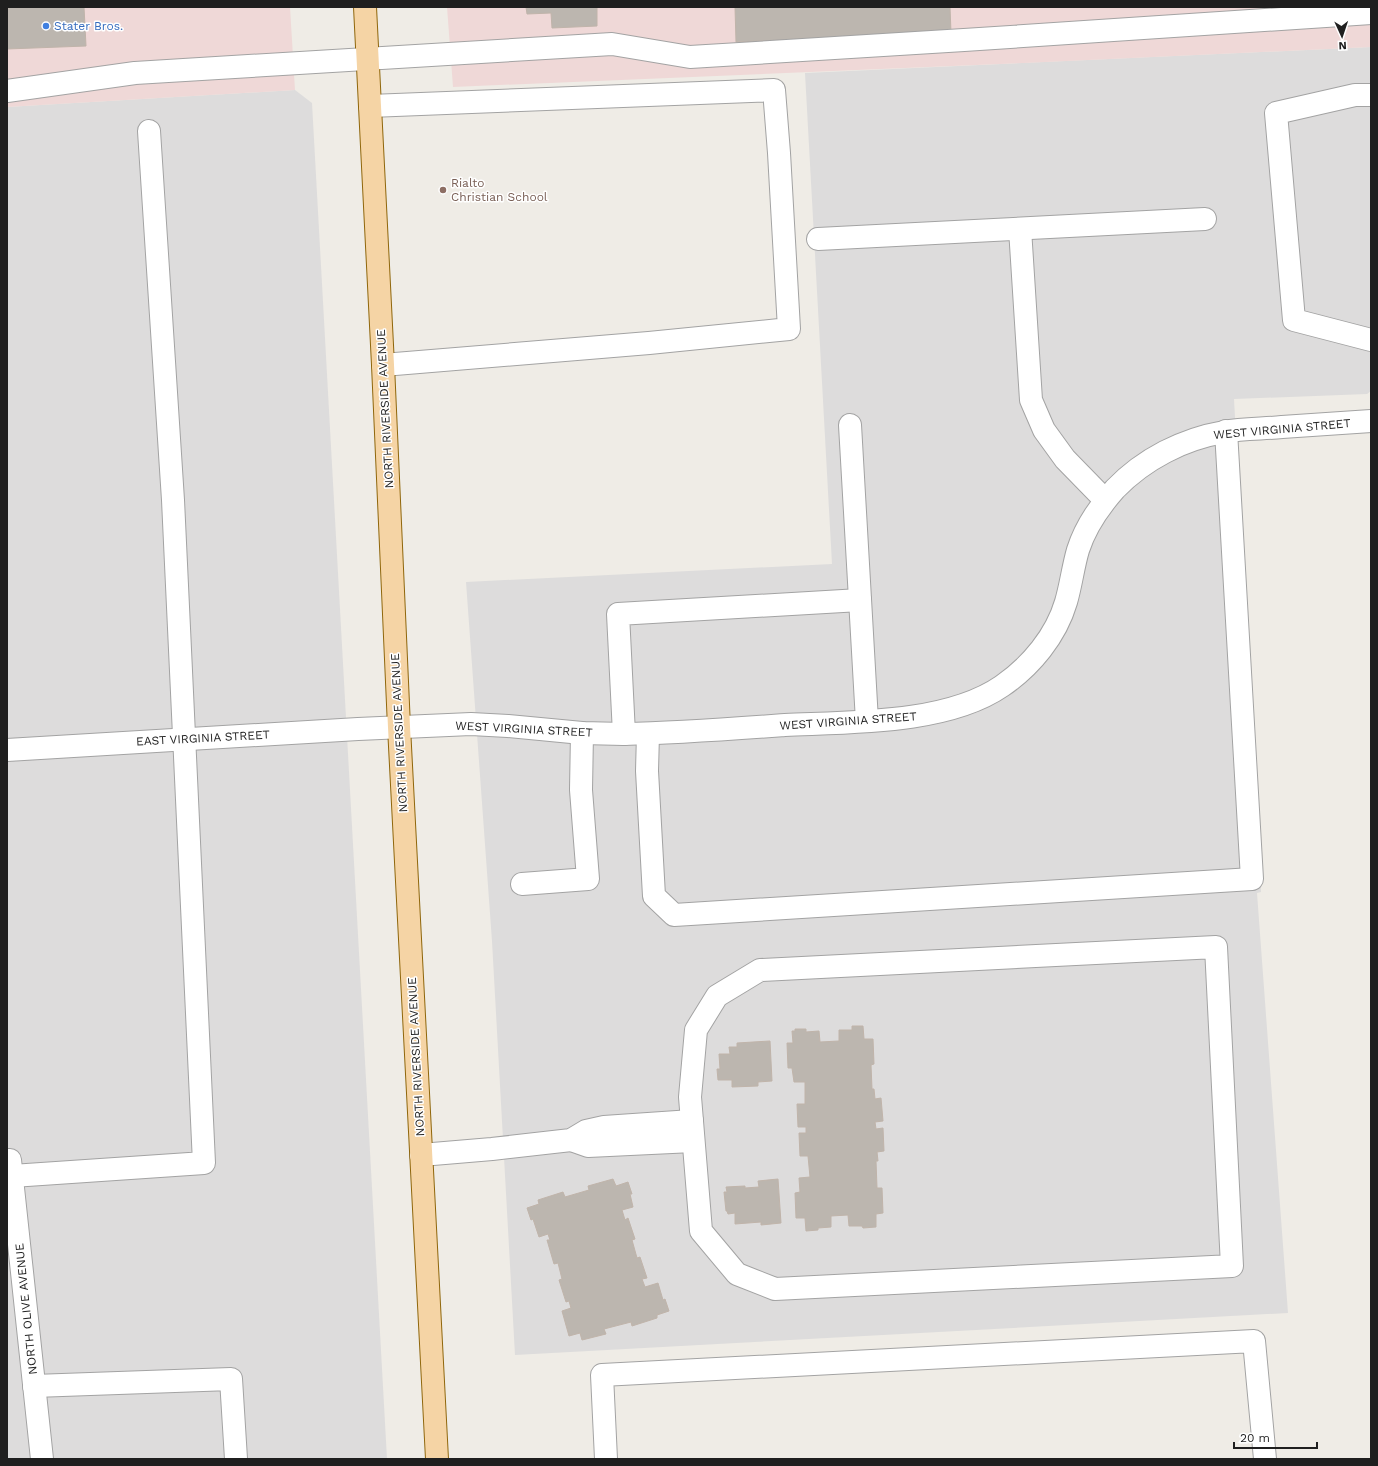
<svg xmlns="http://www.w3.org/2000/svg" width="1378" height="1466" font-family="'Work Sans',sans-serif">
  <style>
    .residential { fill: #dddcdc }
    .commercial { fill: #efd8d7 }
    .building { fill: #bcb6af; stroke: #c0b4aa }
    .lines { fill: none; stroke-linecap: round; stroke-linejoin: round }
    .minor-casing { stroke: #a3a3a3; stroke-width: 24 }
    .major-casing { stroke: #8f660b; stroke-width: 24 }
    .minor { stroke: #fff; stroke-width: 22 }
    .major { stroke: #f5d4a5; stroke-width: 22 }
    .shop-dot { fill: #3f7fe0; stroke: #fff; stroke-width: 1.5 }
    .education-dot { fill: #8d6e63; stroke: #fff; stroke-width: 1.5 }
    .labels { text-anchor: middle; stroke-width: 3; stroke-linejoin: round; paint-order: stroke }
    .shop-label { font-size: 12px; fill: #366cbe; stroke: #fff; text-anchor: start }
    .education-label { font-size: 12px; fill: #785e54; stroke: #fff; text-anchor: start }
    .street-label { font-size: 12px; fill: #1f1f1f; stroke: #fff }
  </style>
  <rect width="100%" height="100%" fill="#efece6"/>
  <g class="residential">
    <path d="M1371,47V391L1367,394L1234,399L1261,892L1257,893L1288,1313L515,1355L492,941L466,582L832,564L805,73Z"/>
    <path d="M295,90L312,103L387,1459H7V107Z"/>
  </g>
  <g class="commercial">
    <path d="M7,7H290L295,90L7,107Z"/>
    <path d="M447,7H1371V47L1024,63L453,87Z"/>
  </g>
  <g class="building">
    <path d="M7,7H84L86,46L7,49Z"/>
    <path d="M526,7H597V26L552,28L551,13L527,14Z"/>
    <path d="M735,7H950L951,33L736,42Z"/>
    <path d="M852,1026H863L864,1039H873L874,1064L871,1065L872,1089H874L875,1099L881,1098L883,1121L875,1122L876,1129L883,1128L884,1151L877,1152L878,1161H876L877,1188H882L883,1213L876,1214V1227L863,1228L862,1226H849L848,1215L831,1216V1227L818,1228V1230L806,1231L805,1218H796L795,1193L800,1192L799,1178L810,1177L808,1156H800L799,1133H806V1127H798L797,1104H805V1082H794L792,1068H788L787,1043H793L792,1031H795V1029H806V1032L819,1031L820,1042L839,1041V1030H852Z"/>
    <path d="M770,1041L772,1081L758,1082V1086L732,1087V1080H718L717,1069H720L719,1054H730L729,1047H737V1043Z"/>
    <path d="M613,1179L616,1186L628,1182L632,1194H630L633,1207L622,1210L625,1220L628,1218L635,1239L632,1240L637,1258L640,1257L647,1278L642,1279L645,1287L658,1283L663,1300L665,1299L669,1311L657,1315V1318L632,1326L631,1322L604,1329L606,1334L582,1340L580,1333L569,1336L562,1311L571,1308L569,1301L566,1302L559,1280L562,1279L558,1263L554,1264L547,1240H550L548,1234L539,1237L533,1219L531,1220L527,1208L539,1204L538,1200L563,1192L565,1197L589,1190L588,1186Z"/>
    <path d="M778,1179L781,1223L761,1225V1222L735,1224V1213L728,1214L727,1211H726L724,1192H727L726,1187L745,1186V1188L759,1187L758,1181Z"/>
  </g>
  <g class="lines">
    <defs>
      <g id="minor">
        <path d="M7,91L135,73L612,44L690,57L964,40L1371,13"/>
        <path d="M1371,95H1355L1276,113L1294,320L1371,340"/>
        <path d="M370,106L774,90L779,153L789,329L649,343L383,365"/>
        <path d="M1020,229L1031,400L1044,430L1065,459L1105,500"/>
        <path d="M818,239L1205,219"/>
        <path d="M850,425L867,721"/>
        <path d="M624,734L618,614L860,600"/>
        <path d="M648,734L647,771L654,896L674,915L1252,879L1226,431"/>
        <path d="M7,750L358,729L471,724L508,726L582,733L624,734C678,733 731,729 785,725C851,722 947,724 1002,686C1031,666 1056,636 1066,602C1071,585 1073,567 1078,550C1085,528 1100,506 1115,489C1144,459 1183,439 1224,432C1243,428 1263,429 1282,427C1312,425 1341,423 1371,421"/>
        <path d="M522,884L588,879L581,790L582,733"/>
        <path d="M1216,947L1232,1266L775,1289L737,1274L701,1231L690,1097L696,1030L717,996L760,970Z"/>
        <path d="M571,1140L588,1146L693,1141"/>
        <path d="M421,1155L492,1149L571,1140L586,1131L604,1127L692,1121"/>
        <path d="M7,1160H10L42,1459"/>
        <path d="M12,1176L204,1163L173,500L149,131"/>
        <path d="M34,1386L231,1379L236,1459"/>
        <path d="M606,1459L602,1375L1254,1341L1265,1459"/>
      </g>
      <path id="major" d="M365,7L383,365L399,727L437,1459"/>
    </defs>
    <use href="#minor" class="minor-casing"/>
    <use href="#major" class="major-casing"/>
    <use href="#minor" class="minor"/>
    <use href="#major" class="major"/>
  </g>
  <circle class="shop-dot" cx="46" cy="26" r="4"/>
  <circle class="education-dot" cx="443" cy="190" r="4"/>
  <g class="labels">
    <g class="shop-label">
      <text x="54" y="30">Stater Bros.</text>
    </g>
    <g class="education-label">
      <text x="451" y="187">Rialto<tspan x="451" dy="14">Christian School</tspan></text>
    </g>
    <g class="street-label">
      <text transform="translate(385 409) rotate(-93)" y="4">NORTH RIVERSIDE AVENUE</text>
      <text transform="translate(1282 429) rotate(-5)" y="4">WEST VIRGINIA STREET</text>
      <text transform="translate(848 721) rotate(-4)" y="4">WEST VIRGINIA STREET</text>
      <text transform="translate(524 729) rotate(3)" y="4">WEST VIRGINIA STREET</text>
      <text transform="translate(399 733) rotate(-93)" y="4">NORTH RIVERSIDE AVENUE</text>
      <text transform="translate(203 738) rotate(-3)" y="4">EAST VIRGINIA STREET</text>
      <text transform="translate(416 1057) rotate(-93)" y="4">NORTH RIVERSIDE AVENUE</text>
      <text transform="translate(26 1309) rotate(-96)" y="4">NORTH OLIVE AVENUE</text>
    </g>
  </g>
  <rect width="1378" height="1466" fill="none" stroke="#1f1f1f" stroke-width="16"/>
  <g transform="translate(1342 36) rotate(177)" stroke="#ffffff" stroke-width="3" paint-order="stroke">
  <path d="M0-3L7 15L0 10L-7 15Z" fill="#1f1f1f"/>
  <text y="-6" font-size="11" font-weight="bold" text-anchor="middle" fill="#1f1f1f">N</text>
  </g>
  <path d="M1234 1442v6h83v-6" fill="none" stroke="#1f1f1f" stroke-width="2"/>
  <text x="1240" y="1442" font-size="12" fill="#1f1f1f" stroke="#ffffff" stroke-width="3" paint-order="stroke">20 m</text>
</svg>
